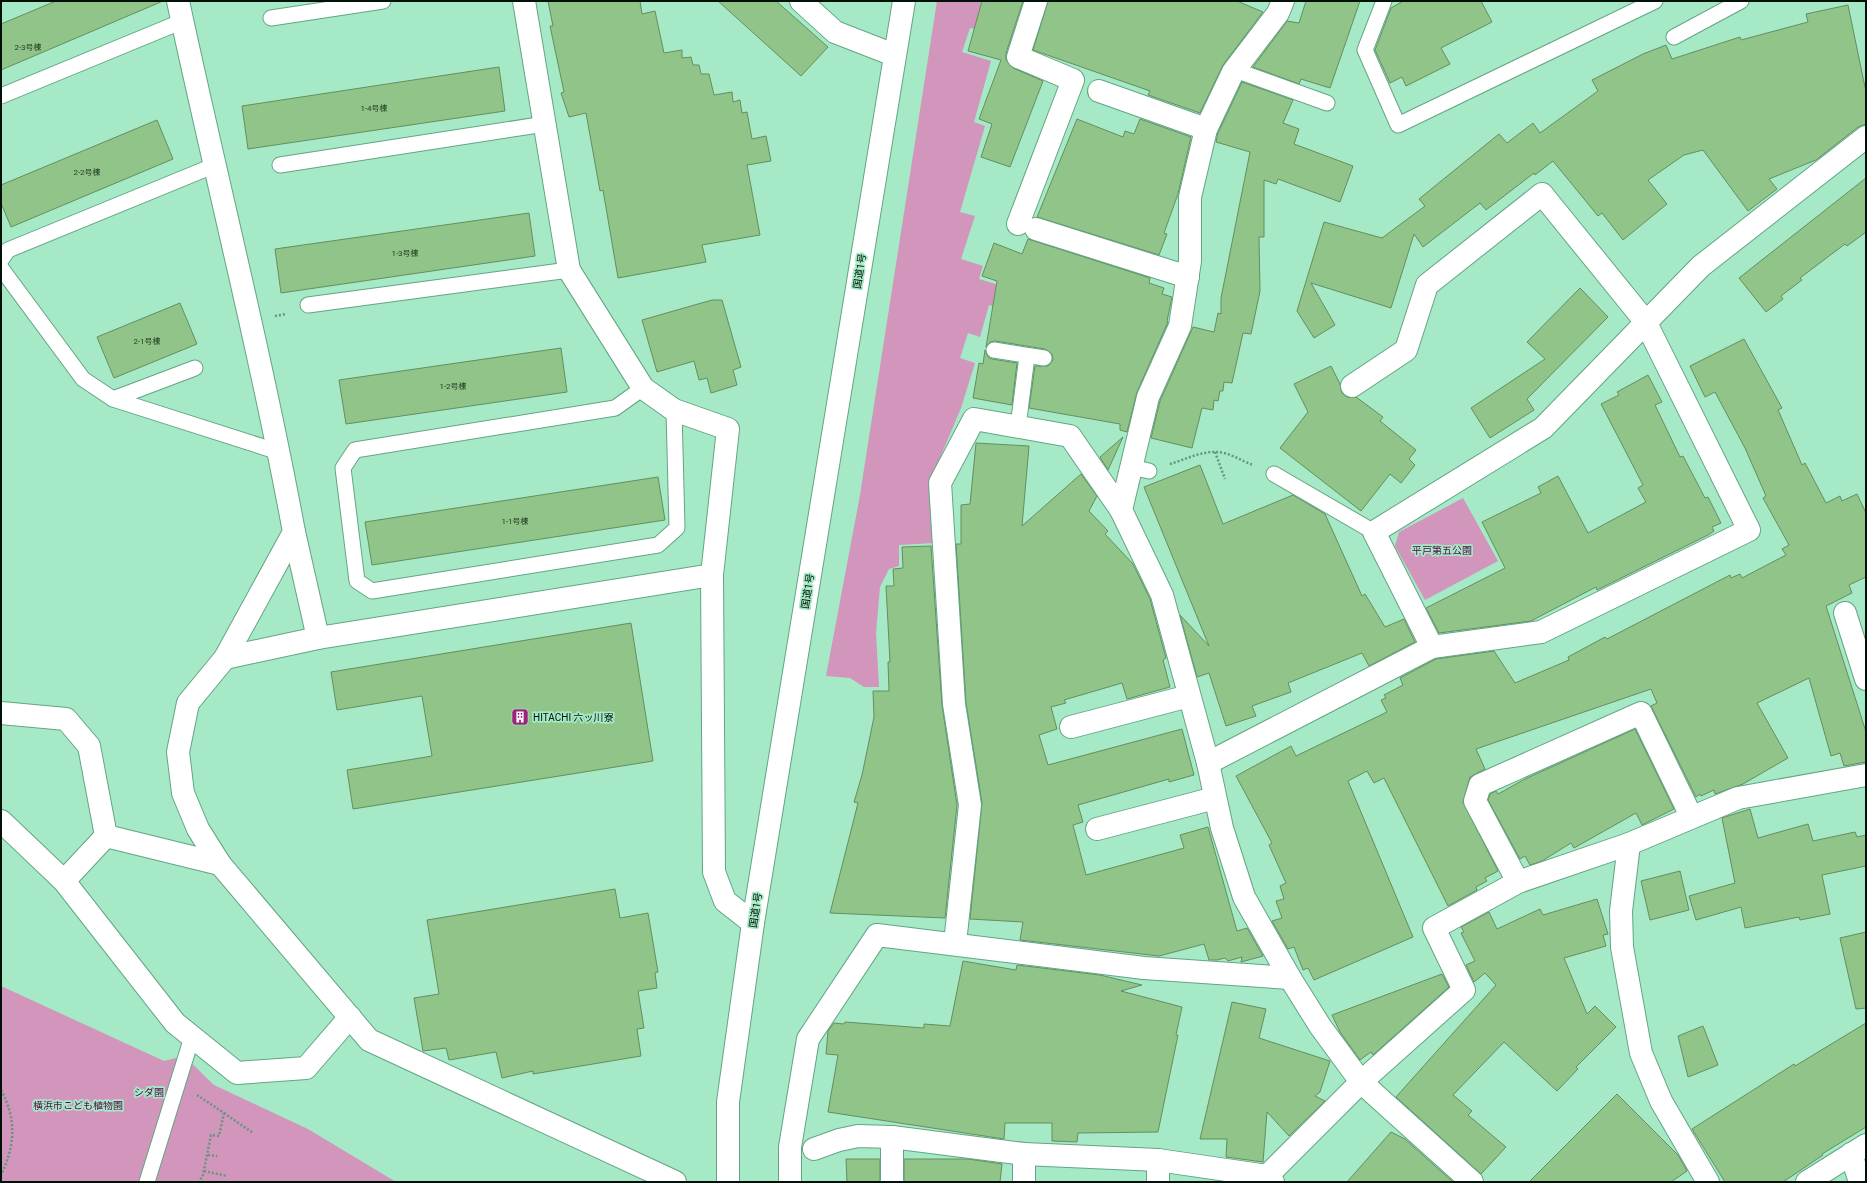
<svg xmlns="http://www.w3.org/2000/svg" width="1867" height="1183" font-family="Roboto,'Noto Sans JP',sans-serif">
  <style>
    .green { fill: #d295bc }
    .building { fill: #90c488; stroke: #658e5f }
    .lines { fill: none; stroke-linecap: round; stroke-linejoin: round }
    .lane-casing { stroke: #63a584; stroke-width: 17 }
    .street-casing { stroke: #63a584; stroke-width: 24 }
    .highway-casing { stroke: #63a584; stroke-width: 24 }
    .path { stroke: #65967c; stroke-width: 2.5; stroke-dasharray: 2 2; stroke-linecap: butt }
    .lane { stroke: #fff; stroke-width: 15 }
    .street { stroke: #fff; stroke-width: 22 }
    .highway { stroke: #fff; stroke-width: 22 }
    .labels { text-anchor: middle; stroke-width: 3.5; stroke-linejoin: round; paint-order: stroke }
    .number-label { font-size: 8px; fill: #243e27 }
    .street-label { font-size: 10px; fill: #001207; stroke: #a5e9c6 }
    .park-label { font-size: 10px; fill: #570343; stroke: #a5e9c6 }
    .poi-label { font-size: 10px; fill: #001207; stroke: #a5e9c6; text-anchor: start }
  </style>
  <rect width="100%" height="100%" fill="#a5e9c6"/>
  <g class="green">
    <path d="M937,1L984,2L975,29L970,28L962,52L991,61L974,122L985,126L960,212L975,216L961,259L983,266L979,279L1021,292L999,308L989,305L980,337L968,333L960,358L975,363L961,408L931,479L934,543L899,545V566L889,569L880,587L876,633L879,687H864L850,678L826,676L860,495Z"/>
    <path d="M1463,498L1498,561L1425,600L1395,546L1399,532Z"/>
    <path d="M1,986L164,1061L184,1056L214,1085L308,1129L396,1182H1Z"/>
  </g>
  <g class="building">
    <path d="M56,1H163L1,70V24Z"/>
    <path d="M548,1H640L642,14L655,11L664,53L682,50V58L691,57L693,65H699L701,74H709L714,95L732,92L733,102L740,100L742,113L747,112L752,139L766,136L771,161L747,165L760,235L702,245L706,262L618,278L603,190L600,191L586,113L569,117L561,93L564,92L550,26H553Z"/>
    <path d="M718,1H776L828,47L801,76Z"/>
    <path d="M982,1H1023L1006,53V60L1013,68L1043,81L1010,167L981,157L992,124L979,119L1001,60L968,51Z"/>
    <path d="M1048,1H1237L1263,12L1223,65L1200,113L1148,95L1150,91L1033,50Z"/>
    <path d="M1306,1H1360L1330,88L1301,79L1299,84L1253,67L1287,21L1299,23Z"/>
    <path d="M1403,1H1481L1492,22L1441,48L1450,64L1406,86L1402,77L1390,83L1375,50L1391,8Z"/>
    <path d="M1848,5L1866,92V124L1858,127L1816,160L1769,179L1777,189L1748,211L1703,150L1684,155L1648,180L1667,204L1623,240L1602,213L1598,216L1553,161L1535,175L1534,173L1486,210L1480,203L1423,247L1414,234L1391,308L1311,283L1335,325L1314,338L1297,311L1324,222L1382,238L1425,206L1419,199L1499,134L1507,143L1533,123L1540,133L1598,91L1592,80L1643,54L1666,45L1672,59L1740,37L1741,40L1808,22L1806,14Z"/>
    <path d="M499,67L505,111L248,149L242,106Z"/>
    <path d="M1242,82L1293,100L1283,123L1299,129L1294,144L1353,166L1340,202L1278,179L1276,184L1264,180V237H1259L1260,291L1251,334L1243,333L1232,383L1224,382L1223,391H1220L1218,401L1214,400L1213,410L1202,408L1192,448L1151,438L1160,401L1193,327L1214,332L1218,313L1221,314V298L1250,152L1216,142L1218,133Z"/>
    <path d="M1077,119L1123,137L1125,131L1134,134L1140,119L1191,137L1178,194L1164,233L1167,234L1159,255L1037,217Z"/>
    <path d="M157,120L173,159L11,227L1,203V185Z"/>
    <path d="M1866,178V232L1847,246L1845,244L1800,278L1802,280L1781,296L1783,299L1766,312L1739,278Z"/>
    <path d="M529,213L535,256L281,293L275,249Z"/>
    <path d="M1028,239L1150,278L1149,283L1164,288L1162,294L1172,297L1167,321L1168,322L1137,392L1127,432L1120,430V424L1029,408L1035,366H1048L1053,360L1052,354L1045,349L995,341L990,342L986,347L997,281L982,276L994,243L1022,254Z"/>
    <path d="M1580,288L1608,317L1527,399L1534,410L1490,438L1471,408L1545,359L1527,342Z"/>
    <path d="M712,300H722L741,367L733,370L737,385L711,393L707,378L699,380L694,361L657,372L642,320Z"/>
    <path d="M180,303L197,344L114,378L97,337Z"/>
    <path d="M1744,339L1782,408L1778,410L1802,465L1805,463L1826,503L1840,496L1842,501L1857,494L1866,513V577L1849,585L1852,593L1826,606L1866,732V762L1844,766L1840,753L1831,756L1809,678L1757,703L1788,758L1743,784L1715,794L1714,790L1701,796L1700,794L1696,797L1651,706L1657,703L1651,689L1476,749L1485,769L1470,777L1463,802L1498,871L1485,878L1487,881L1476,887L1477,890L1448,906L1384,778L1374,783L1367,771L1348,781L1413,937L1314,980L1308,968L1303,970L1294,947L1288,949L1272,921L1282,918L1276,901L1284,899L1280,886L1286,883L1269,845L1272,843L1236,776L1291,746L1296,756L1387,712L1381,700L1386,698L1384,695L1403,685L1400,678L1436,659L1494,651L1515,683L1569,660L1568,657L1605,637L1607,639L1730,575L1731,578L1740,574L1742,578L1786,555L1782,549L1789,545L1763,498L1766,496L1745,448L1715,392L1705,397L1690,366Z"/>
    <path d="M561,348L567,392L346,424L339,380Z"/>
    <path d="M985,350L988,357L992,359L1017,363L1012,405L973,398L979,363L983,364Z"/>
    <path d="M1331,366L1340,384L1342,393L1347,397H1356L1383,417L1380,421L1416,450L1409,459L1415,465L1401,483L1390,474L1361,511L1280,448L1308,412L1294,384Z"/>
    <path d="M1648,375L1662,402L1655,405L1680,457L1683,456L1705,498L1708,497L1721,523L1712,527L1714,531L1708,535L1597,590L1596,587L1531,621L1439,633L1426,608L1505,568L1482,522L1541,493L1538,487L1558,476L1588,533L1646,502L1638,488L1643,485L1601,404L1619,395L1617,392Z"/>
    <path d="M1123,437L1108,470L1100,457Z"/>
    <path d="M976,443L1029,446L1022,526L1081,474L1097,496L1089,511L1108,531L1105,534L1133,564L1150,599L1166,658L1163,660L1170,687L1127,699L1122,683L1064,700L1066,703L1051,707L1057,729L1039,735L1048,765L1182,729L1194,775L1169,782V779L1078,805L1083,822L1073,825L1086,875L1184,848L1180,835L1208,827L1237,931L1247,928L1263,956L1241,962L1242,957L1228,961L1225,958L1217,960H1209L1204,944L1159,956L1020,940L1023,922L970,919L982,803L966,703L956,544H961V505L970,504Z"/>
    <path d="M1200,465L1223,524L1293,495L1325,514L1362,596L1365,594L1385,627L1404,619L1415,642L1369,666L1362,653L1288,683L1291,692L1252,706L1256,716L1226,726L1209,673L1197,677L1180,615L1209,646L1144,487Z"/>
    <path d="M658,477L665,520L372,565L365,522Z"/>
    <path d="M931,546L942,705L957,805L945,918L830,913L858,803L854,802L862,775L874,717L873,691H889L888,662H890L886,586H894L893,569L903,568L902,547Z"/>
    <path d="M631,623L653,761L353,809L347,770L432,756L422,696L337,710L331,672Z"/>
    <path d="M1635,729L1674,809L1642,825L1636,813L1574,848L1571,843L1542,861L1530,865L1525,856L1520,859L1488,800L1490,794L1496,791L1498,794L1525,779Z"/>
    <path d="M1750,809L1758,838L1808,824L1813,841L1855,832L1857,837L1866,835V866L1822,875L1830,914L1800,920L1799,917L1745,928L1741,907L1696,920L1689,896L1735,883L1722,818Z"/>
    <path d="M1680,871L1689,910L1650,920L1641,881Z"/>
    <path d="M615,889L620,918L648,913L658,972L655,973L657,988L638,991L644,1028L637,1029L641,1056L533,1074V1071L502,1078L496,1052L449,1060L446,1048L423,1051L414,998L439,994L427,920Z"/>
    <path d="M1597,899L1608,934L1603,935L1606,946L1564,958L1587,1014L1595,1006L1616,1027L1576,1067L1578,1069L1557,1091L1504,1042L1453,1095L1472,1111L1468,1115L1506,1147L1481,1174L1396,1097L1496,985L1485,973L1474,982L1466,965L1475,961L1461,933L1464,932L1461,927L1489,912L1497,929L1540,909L1543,915Z"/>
    <path d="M1866,932V1008L1856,1009L1840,938Z"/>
    <path d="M963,961L1016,970L1017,965L1100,975L1142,985L1121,991L1182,1007L1176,1035H1178L1158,1132L1078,1133L1077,1142L1052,1141V1123H1005L1004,1139L828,1112L838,1055L826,1054L828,1031L834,1023L844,1024L845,1022L924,1028V1024L950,1026Z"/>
    <path d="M1442,974L1449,987L1373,1055L1371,1052L1360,1060L1340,1032L1332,1015Z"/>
    <path d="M1232,1002L1266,1009L1259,1038L1330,1061L1320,1092L1315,1096L1325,1101L1289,1136L1267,1112L1263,1162L1226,1157L1227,1139H1200Z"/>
    <path d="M1866,1023V1127L1822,1154L1823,1155L1783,1182H1725L1692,1129L1794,1064L1795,1066Z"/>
    <path d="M1703,1026L1718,1065L1688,1077L1678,1036Z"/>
    <path d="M1617,1094L1678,1155L1687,1171L1671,1182H1529Z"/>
    <path d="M1391,1132L1405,1139L1453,1182H1347Z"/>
    <path d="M846,1159H880V1182H847Z"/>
    <path d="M904,1159H968L1002,1164L1000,1182H904Z"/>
  </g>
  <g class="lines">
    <defs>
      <g id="lane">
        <path d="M1384,1L1365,50L1398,125L1655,1"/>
        <path d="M271,18L383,1"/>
        <path d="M1674,37L1741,1"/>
        <path d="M1235,70L1327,103"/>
        <path d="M1,96L183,21"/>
        <path d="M280,165L545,124"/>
        <path d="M1,260L8,250L213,166"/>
        <path d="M1,268L83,379L113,399L279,452"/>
        <path d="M308,305L569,270"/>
        <path d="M994,350L1044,358"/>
        <path d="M643,388L615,408L355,450L343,468L357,581L372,591L658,545L677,528L674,410"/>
        <path d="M113,399L195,368"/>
        <path d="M1018,427L1027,356"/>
        <path d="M1131,467L1149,471"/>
        <path d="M1274,474L1374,532"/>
        <path d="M147,1182L192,1037"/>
      </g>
      <g id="street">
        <path d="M178,1C216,178 261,354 294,532L225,658L188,703L178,752L183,793L198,829L220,864L369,1040L675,1182"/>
        <path d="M524,1L569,270L643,388L674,410L728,429L712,575L714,872L725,901L753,923"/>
        <path d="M801,1L835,32L894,55"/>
        <path d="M1099,91L1206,129"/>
        <path d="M1018,224L1073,80L1018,57L1036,1"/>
        <path d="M1036,229L1188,277"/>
        <path d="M1121,510L1148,397L1180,326L1190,261V197L1206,129L1233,72L1278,13L1283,1"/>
        <path d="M294,532L318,638"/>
        <path d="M1845,613L1866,679"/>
        <path d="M1432,647L1374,532L1543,428L1701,266L1866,137"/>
        <path d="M225,658L318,638L712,575"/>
        <path d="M1,713L66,719L89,746L106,836L220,864"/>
        <path d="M1071,727L1189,696"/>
        <path d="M1208,763L1432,647L1541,632L1749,530L1645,321L1542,194L1427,285L1406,350L1352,386"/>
        <path d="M1,821L64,881L175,1023L237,1073L306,1068L350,1017"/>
        <path d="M1097,829L1215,798"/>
        <path d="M1629,844L1621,911L1622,947L1641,1053L1661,1101L1708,1182"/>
        <path d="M64,881L106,836"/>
        <path d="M1518,882L1475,801L1480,785L1641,713L1691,816"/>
        <path d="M955,943L970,805L954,704L940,483L974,419L1070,436L1121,510L1162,595L1208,763L1222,828L1244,897L1290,978L1320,1026L1361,1082L1472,1182"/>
        <path d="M892,1137V1182"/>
        <path d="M814,1149L839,1140L858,1136L892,1137L1024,1154L1158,1160L1267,1176L1273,1182"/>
        <path d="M1024,1154V1182"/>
        <path d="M1851,1154L1860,1182"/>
        <path d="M1158,1160V1182"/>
        <path d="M1267,1176L1361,1082L1464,990L1434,928L1518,882L1629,844L1738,798L1866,775"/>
        <path d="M790,1182V1147L808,1039L877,935L1144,968L1290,978"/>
        <path d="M1807,1182L1866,1145"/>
      </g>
      <path id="highway" d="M728,1182V1102L753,923L904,1"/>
    </defs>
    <use href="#lane" class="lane-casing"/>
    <use href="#street" class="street-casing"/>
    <use href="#highway" class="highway-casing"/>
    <g class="path">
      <path d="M275,316L286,314"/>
      <path d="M1215,452L1225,479"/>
      <path d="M1170,464C1184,460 1201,451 1217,452C1228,452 1242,461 1253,465"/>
      <path d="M1,1090C17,1119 15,1146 1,1175"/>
      <path d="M197,1095L224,1113L219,1136L211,1135L203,1175L199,1182"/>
      <path d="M224,1113L253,1133"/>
      <path d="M208,1155L217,1156"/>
      <path d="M204,1171L227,1176"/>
    </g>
    <use href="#lane" class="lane"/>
    <use href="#street" class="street"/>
    <use href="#highway" class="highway"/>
  </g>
  <defs>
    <symbol id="building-square" viewBox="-11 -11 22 22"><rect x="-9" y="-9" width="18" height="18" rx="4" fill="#9c237c" stroke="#a5e9c6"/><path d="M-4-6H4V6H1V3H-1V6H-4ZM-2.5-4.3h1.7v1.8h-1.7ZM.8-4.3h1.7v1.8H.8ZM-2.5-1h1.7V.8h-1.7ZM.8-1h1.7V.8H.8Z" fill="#fff"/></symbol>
  </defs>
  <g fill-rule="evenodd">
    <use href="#building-square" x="510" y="707" width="20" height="20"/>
  </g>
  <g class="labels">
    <g class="number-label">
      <text x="28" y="50">2-3号棟</text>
      <text x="374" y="111">1-4号棟</text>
      <text x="87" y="175">2-2号棟</text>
      <text x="405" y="256">1-3号棟</text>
      <text x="147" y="344">2-1号棟</text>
      <text x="453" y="389">1-2号棟</text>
      <text x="515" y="524">1-1号棟</text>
    </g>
    <g class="street-label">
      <text transform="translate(859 271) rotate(-81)" y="4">国道1号</text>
      <text transform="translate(807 591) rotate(-81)" y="4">国道1号</text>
      <text transform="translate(755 910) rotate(-81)" y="4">国道1号</text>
    </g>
    <g class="park-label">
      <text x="1442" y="554">平戸第五公園</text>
      <text x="149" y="1096">シダ園</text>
      <text x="78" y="1109">横浜市こども植物園</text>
    </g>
    <g class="poi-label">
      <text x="533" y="721">HITACHI 六ッ川寮</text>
    </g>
  </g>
  <rect width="1867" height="1183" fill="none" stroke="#001207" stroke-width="4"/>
</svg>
